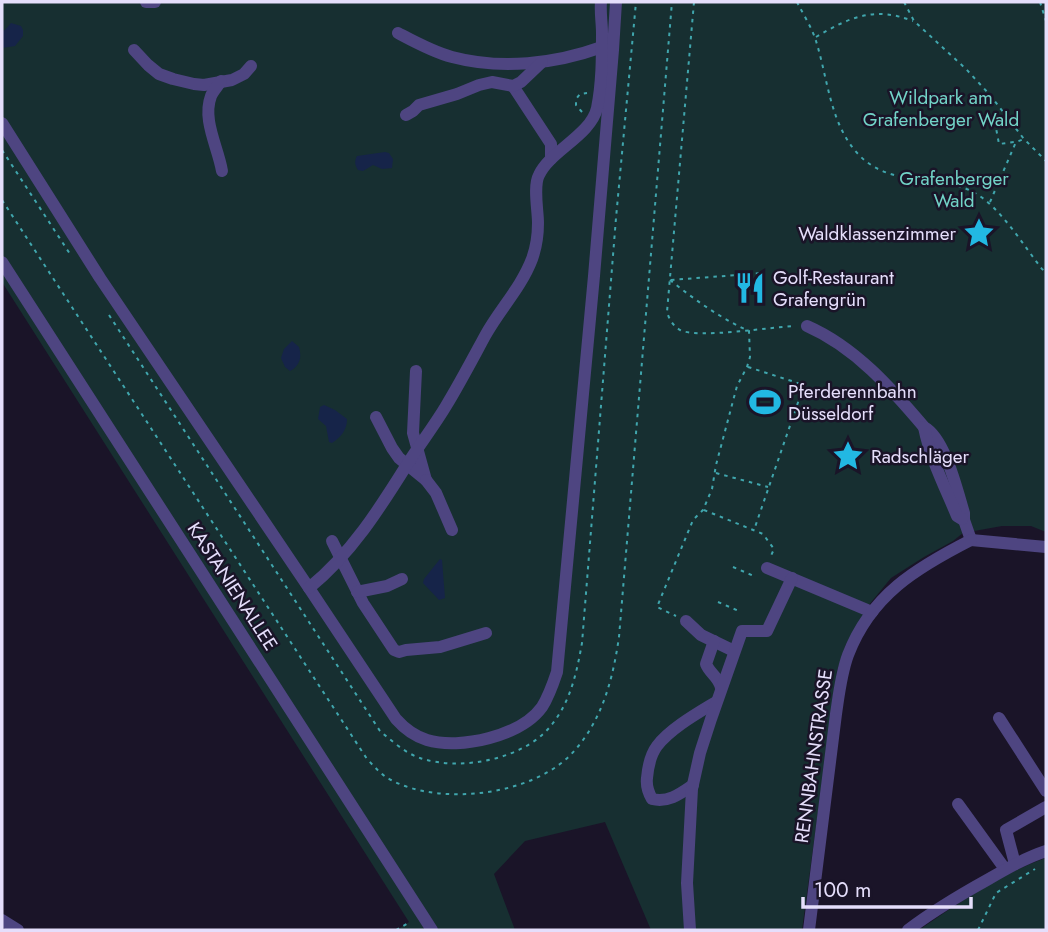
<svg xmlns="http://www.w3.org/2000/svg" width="1048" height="932" font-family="Jost,sans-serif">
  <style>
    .green { fill: #172f31 }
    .water { fill: #162449 }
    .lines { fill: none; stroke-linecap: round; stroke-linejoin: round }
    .path { stroke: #40a6ad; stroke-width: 2; stroke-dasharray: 3.5 5; stroke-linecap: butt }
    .minor { stroke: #4e4581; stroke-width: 12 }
    .labels { text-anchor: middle; stroke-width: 5; stroke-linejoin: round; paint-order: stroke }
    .park-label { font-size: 19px; fill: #72d3c7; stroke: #1a1428 }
    .poi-label { font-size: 19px; fill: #e5defb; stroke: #1a1428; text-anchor: start }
    .street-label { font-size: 19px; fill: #e5defb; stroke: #1a1428 }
  </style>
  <rect width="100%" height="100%" fill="#1a1428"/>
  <g class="green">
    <path d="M2,2H1046V532L1031,526H1002L963,533L953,541L924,557L891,578L868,606L846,644L837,671L802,930H651L605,822L525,841L494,874L515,930H439L426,911L417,917L425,930H397L409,922L2,282Z"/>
    <path d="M1046,858V930H919C959,903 1000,874 1046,858Z"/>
  </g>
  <g class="water">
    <path d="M11,23L21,26L23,30V36L15,46L2,48V31L5,30Z"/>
    <path d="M385,152L389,153L393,159L392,168L382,169L373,165L363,171L358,170C355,165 354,162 357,156Z"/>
    <path d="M292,341L299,347C302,357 300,366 290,371L285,367L281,358L284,349Z"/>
    <path d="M324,405L335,410L347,419C347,430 341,437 332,443L329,442L326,426L318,419L320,407Z"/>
    <path d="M440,559L442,560L445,598L439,600L423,583L424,579Z"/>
  </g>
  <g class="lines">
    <g class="path">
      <path d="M694,2L667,312C669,319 673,326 680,330C697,339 771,327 795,326"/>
      <path d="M797,2C803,14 812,28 816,41C828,79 830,125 859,155C892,189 938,172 975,193C1000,207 1024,246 1042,269L1046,272"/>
      <path d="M904,2L914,21L966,69L990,95L1024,139L1046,161"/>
      <path d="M1040,2L1046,21"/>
      <path d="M816,37C850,17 874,6 913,21"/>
      <path d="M582,112L576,105V99L580,94L587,93"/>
      <path d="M1010,123L996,128L999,144L1014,142"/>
      <path d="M2,150L70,254"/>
      <path d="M2,200L367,759C375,767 381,775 391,780C442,807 537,795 575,750C603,718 613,678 619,637L672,2"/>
      <path d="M990,202L1016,142L1024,139"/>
      <path d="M670,280C695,300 720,318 749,331L750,357L747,367L737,386L716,465L712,489L703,510L693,520L657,607L676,616"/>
      <path d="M671,280L764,273"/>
      <path d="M109,315L380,731C392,741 405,753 420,758C461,772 527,759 553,723C571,700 577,671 582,643L616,218L636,2"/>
      <path d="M748,367L804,385L754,530"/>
      <path d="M716,473L768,487"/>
      <path d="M704,510L763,534L774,549L770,558"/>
      <path d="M733,567L756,577"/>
      <path d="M718,602L741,612"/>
      <path d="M396,930L410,922"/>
      <path d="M978,930L996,893L1035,869"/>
    </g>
    <g class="minor">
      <path d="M146,2H155"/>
      <path d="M398,33C415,42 433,52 452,57C501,70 555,64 602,47"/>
      <path d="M134,50L148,65L159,74L173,79L194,84L204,85L232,80L244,74L251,66"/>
      <path d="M221,81C218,86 213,91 211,96C202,120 218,147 222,171"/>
      <path d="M513,86L551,144V159"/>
      <path d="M406,115L413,111L419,105L457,94L479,85L492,82L513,86L521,82L542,62"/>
      <path d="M2,123L100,278L309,588L396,719C404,728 414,736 427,740C460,750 521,736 542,707C549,696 553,684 557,672L594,276L613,50L616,2"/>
      <path d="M2,262L432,930"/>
      <path d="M807,326C855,347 891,388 924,427C945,438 957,490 964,513V520L971,540"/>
      <path d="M376,417L392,448L399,458L426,480L413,433L416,371"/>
      <path d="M924,427C930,458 945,487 957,516L962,519"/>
      <path d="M426,480L436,493L452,530"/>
      <path d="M971,540L1046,547"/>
      <path d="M332,541L363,603L394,650L399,652L406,650L440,647L486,633"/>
      <path d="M767,568L872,612"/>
      <path d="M309,588C351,554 380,508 408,463C420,444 434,426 446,406C460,383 472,360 485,336C499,310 521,288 532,259C536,248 538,235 538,223C538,210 533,186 539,175C550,151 591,135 597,108C602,83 602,58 602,33C602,23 600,12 601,2"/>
      <path d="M357,592L387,586L402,579"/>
      <path d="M686,621L701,635L734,651"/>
      <path d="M714,641L706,664C710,674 719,677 721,688"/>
      <path d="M999,718L1046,791"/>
      <path d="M693,785C680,794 668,803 652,799C648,792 646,786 647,778C648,767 651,754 657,746C671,728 698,713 716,702"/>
      <path d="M958,804L1005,869"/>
      <path d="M1015,864L1006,830L1046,807"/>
      <path d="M2,920L18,930"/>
      <path d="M690,930L687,883L692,789L700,753L711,719L742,631H767L792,578"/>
      <path d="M809,930L836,714C839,694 841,674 848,655C871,595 916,568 971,540"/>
      <path d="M908,930C933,911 960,895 987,880C1006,869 1025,858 1046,851"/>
    </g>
  </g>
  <defs>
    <symbol id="sight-bare" viewBox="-9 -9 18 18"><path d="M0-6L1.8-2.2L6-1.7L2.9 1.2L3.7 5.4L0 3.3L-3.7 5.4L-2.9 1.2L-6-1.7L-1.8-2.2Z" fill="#22b8e3" stroke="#1a1428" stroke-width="2.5" paint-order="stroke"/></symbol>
    <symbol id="restaurant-bare" viewBox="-9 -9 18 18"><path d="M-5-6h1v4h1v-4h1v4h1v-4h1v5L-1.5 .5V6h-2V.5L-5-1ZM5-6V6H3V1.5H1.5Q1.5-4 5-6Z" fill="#22b8e3" stroke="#1a1428" stroke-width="2.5" paint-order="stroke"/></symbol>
    <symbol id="stadium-bare" viewBox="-9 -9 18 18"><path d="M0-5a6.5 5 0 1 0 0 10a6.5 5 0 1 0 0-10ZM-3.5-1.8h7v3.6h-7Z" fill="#22b8e3" stroke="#1a1428" stroke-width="2.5" paint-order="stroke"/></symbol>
  </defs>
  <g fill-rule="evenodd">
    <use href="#sight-bare" x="957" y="211" width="44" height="44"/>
    <use href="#restaurant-bare" x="728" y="266" width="44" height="44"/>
    <use href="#stadium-bare" x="743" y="380" width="44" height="44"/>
    <use href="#sight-bare" x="826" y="434" width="44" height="44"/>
  </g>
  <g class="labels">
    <g class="park-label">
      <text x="941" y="104">Wildpark am<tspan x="941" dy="22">Grafenberger Wald</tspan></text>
      <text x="954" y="185">Grafenberger<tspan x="954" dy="22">Wald</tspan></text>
    </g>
    <g class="poi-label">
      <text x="956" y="240" text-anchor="end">Waldklassenzimmer</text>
      <text x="773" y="284">Golf-Restaurant<tspan x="773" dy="22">Grafengrün</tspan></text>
      <text x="788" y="398">Pferderennbahn<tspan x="788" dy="22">Düsseldorf</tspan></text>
      <text x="871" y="463">Radschläger</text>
    </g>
    <g class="street-label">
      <text transform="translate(233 586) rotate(57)" y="7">KASTANIENALLEE</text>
      <text transform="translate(813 756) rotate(-82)" y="7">RENNBAHNSTRASSE</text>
    </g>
  </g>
  <rect width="1048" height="932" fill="none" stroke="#e5defb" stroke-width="7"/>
  <path d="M803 897v10h168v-10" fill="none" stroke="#e5defb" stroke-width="3.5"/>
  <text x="814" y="897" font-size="21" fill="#e5defb" stroke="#1a1428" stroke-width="5" paint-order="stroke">100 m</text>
</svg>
